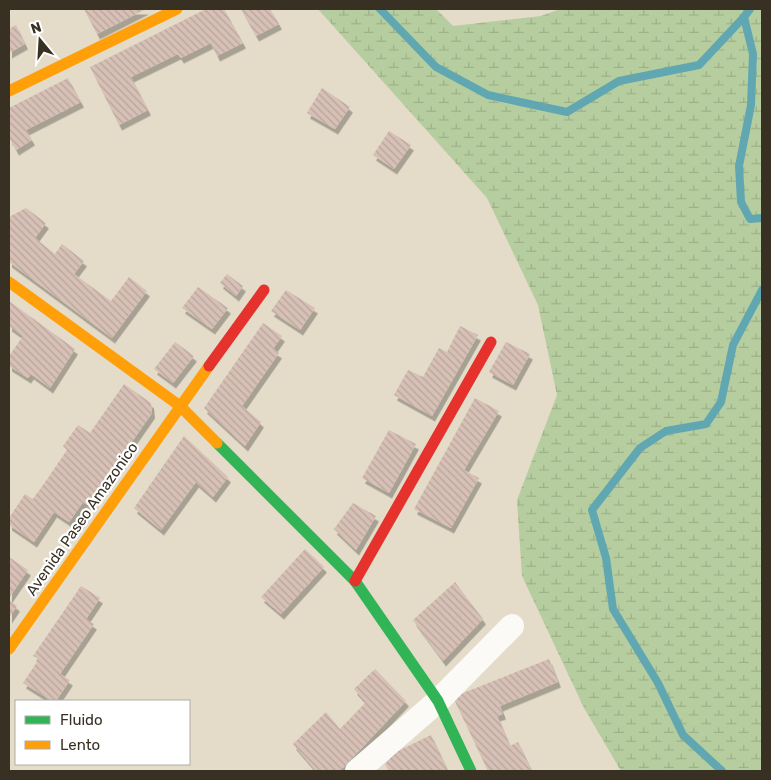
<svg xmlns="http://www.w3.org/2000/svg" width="771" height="780" font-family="Rubik,sans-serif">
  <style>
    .wetland { fill: url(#wetland-marsh) }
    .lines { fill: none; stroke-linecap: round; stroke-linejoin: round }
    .stream { stroke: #61a7b2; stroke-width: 8 }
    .building { fill: url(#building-back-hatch); filter: url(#shadow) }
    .street { stroke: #fbfaf7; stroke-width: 24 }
    .fast { stroke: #30b455; stroke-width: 11 }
    .slow { stroke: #ff9f0a; stroke-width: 11 }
    .jam { stroke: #e5322d; stroke-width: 11 }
    .labels { text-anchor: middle; stroke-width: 4.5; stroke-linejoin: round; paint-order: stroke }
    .street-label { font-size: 15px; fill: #373023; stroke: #fff }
  </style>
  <defs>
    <pattern id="wetland-marsh" width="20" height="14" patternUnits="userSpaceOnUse" patternTransform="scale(1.25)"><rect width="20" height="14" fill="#b6ce9f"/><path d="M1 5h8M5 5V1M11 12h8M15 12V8" fill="none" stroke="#9db189"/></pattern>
    <pattern id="building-back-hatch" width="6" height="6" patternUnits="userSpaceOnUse" patternTransform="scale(1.25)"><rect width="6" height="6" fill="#d7c0b6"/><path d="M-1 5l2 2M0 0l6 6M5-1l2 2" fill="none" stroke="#b9a59c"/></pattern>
    <filter id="shadow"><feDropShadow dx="3" dy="5.5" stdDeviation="0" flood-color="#0004"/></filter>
  </defs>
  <rect width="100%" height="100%" fill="#e4dbc9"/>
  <path class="wetland" d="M318,9H436L453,26L541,16L560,9H762V771H621L584,708L522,576L517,500L557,395L538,305L487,198Z"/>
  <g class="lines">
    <g class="stream">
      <path d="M380,9L436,67L488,95L567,112L619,81L699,65L744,17"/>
      <path d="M750,9L744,17L753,54L751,105L739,166L741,202L750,219L762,218"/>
      <path d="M722,771L683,735L658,683L613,609L606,558L592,510L640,448L666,431L706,424L721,402L733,345L762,290"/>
    </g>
  </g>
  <g class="building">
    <path d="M84,9H146L97,34Z"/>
    <path d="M206,9H224L243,43L217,56L211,43L181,58L178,54L131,77L148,110L119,125L90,67Z"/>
    <path d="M241,9H270L279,24L256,36Z"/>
    <path d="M16,25L25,44L9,53V29Z"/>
    <path d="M68,78L81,102L26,130L32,140L16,150L10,139L9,140V108Z"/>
    <path d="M322,88L350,107L335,129L307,113Z"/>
    <path d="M389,131L411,145L394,169L373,155Z"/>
    <path d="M26,208L46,223L35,238L55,254L62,244L84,261L74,274L111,301L129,277L147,291L112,338L9,262V217Z"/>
    <path d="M227,274L243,286L236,296L220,283Z"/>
    <path d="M198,287L228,308L212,329L182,308Z"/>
    <path d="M286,290L315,308L300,330L271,311Z"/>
    <path d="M9,301L75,349L50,388L31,374L28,378L9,366V356L23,336L9,326Z"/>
    <path d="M263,323L282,336L273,349L279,353L242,406L261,422L245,446L204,408Z"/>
    <path d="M460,326L478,335L432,416L394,395L408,370L423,377L439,348L447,352Z"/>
    <path d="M175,342L194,356L173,383L154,369Z"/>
    <path d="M506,342L530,354L513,385L489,372Z"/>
    <path d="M124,384L151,403L152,413L88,505L83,502L69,522L54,512L34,542L9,525V518L25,494L33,499L48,478L67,450L63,446L78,425L90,433Z"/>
    <path d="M475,398L499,411L464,470L479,478L451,528L414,509Z"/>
    <path d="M389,430L416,444L389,493L362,478Z"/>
    <path d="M184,436L228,477L213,497L196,482L161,530L134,508Z"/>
    <path d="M353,503L376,516L356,550L334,529Z"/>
    <path d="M305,549L324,567L281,614L261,597Z"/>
    <path d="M9,557L28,570L9,598Z"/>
    <path d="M455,582L483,619L443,661L413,620Z"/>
    <path d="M81,586L100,598L86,619L94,624L60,674L70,680L56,701H52L23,683L39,659L33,656Z"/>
    <path d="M9,600L17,606L9,618Z"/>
    <path d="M549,659L558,682L500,706L503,714L497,716L510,746L518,742L532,771H488L453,697Z"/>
    <path d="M375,669L406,701L340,771H316L293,744L326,712L340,729L366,702L354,689Z"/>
    <path d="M431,735L448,771H389L385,764L396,752Z"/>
  </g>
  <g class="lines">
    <path class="street" d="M357,771L438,701L512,626"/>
    <path class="fast" d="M217,443L355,581L438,701L471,771"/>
    <g class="slow">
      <path d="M9,91L177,9"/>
      <path d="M9,282L180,406L217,443"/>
      <path d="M9,649L209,366"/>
    </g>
    <g class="jam">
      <path d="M209,366L264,290"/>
      <path d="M355,581L491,342"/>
    </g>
  </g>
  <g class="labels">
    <g class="street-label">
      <text transform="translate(82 519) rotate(-55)" y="5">Avenida Paseo Amazonico</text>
    </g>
  </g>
  <rect width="771" height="780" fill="none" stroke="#373023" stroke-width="20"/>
  <rect x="15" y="700" width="175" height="65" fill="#ffffff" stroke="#afaca7"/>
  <rect x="25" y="716" width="25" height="8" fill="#30b455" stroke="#afaca7"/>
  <text x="60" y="725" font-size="15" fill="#373023">Fluido</text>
  <rect x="25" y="741" width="25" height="8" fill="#ff9f0a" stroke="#afaca7"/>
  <text x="60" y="750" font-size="15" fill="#373023">Lento</text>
  <g transform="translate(40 40) rotate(342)" stroke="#ffffff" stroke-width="4" paint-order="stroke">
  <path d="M0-4L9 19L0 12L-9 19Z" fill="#373023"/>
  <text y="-8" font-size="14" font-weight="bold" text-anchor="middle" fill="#373023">N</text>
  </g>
</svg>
